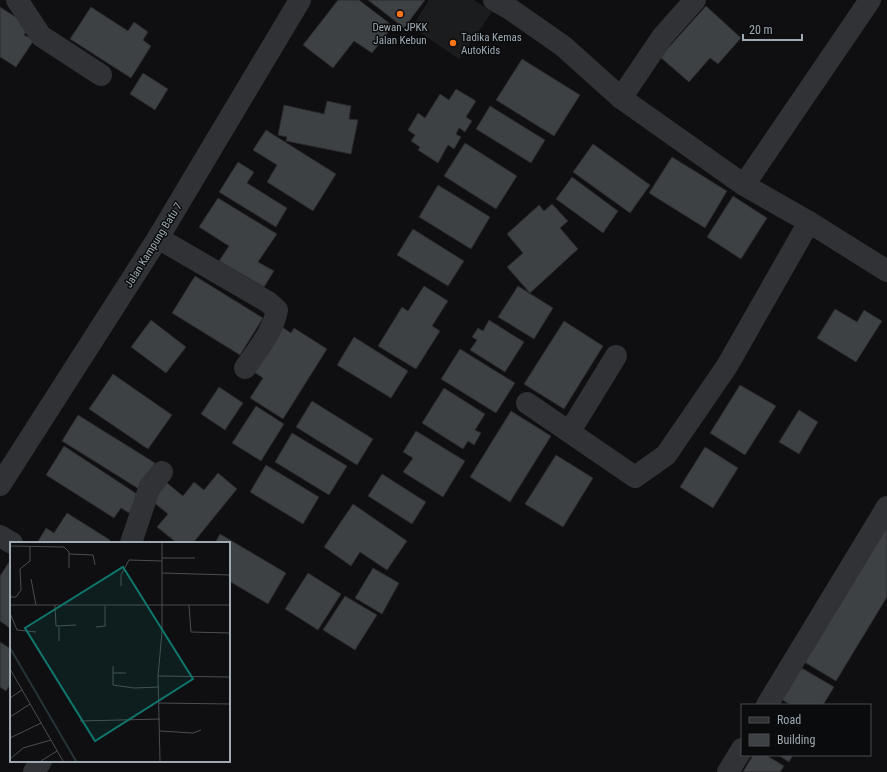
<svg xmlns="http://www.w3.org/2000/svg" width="887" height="772" font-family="'Roboto Condensed',sans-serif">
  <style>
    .built { fill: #1b1c1e }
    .building { fill: #3e4144; stroke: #292a2d }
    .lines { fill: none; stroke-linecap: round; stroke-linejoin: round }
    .minor { stroke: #303236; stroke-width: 22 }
    .poi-dot { fill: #ff7319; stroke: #0a0b0c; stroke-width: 1.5 }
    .labels { text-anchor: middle; stroke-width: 3; stroke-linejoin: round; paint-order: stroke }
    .poi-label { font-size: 11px; fill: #9faab3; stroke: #0a0b0c }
    .street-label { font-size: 11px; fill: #9faab3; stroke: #0a0b0c }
    .inset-river { fill: none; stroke: #273437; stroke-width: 2 }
    .inset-road { fill: none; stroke: #494d52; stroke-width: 1 }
    .view { fill: #0f766e; fill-opacity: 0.15; stroke: #0f766e; stroke-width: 2 }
    .inset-edge { fill: none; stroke: #9faab3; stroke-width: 2 }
  </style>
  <rect width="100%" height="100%" fill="#0f0f11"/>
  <path class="built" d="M429,0H474L492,12L459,59L412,27Z"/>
  <g class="building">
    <path d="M338,0H359L393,26L372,53L354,41L333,68L303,45Z"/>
    <path d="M368,0H425L404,28Z"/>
    <path d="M706,6L741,38L718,64L710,58L689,82L660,57Z"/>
    <path d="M0,7L30,26L24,35L34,40L16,67L0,57Z"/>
    <path d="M91,7L128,31L134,22L148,32L143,40L151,46L131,78L70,39Z"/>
    <path d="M522,59L580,95L554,136L496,100Z"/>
    <path d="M143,73L168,89L155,110L130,94Z"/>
    <path d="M456,89L476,101L466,117L472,121L465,132L459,128L456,134L461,137L454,149L448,145L438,163L418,150L420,147L411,141L415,135L408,130L418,113L425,118L440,94L449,100Z"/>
    <path d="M327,101L351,106L349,119L358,120L351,154L286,141L287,137L278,135L284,105L324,114Z"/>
    <path d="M490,106L545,140L531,163L476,129Z"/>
    <path d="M266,130L336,174L313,211L267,182L277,165L253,150Z"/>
    <path d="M465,143L517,176L496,209L444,176Z"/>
    <path d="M593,144L650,185L630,213L573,172Z"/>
    <path d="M672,157L727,191L705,228L649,193Z"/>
    <path d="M238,162L254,172L247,183L287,208L276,227L219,192Z"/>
    <path d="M572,177L618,211L603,233L556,199Z"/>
    <path d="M438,185L490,217L471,249L419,217Z"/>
    <path d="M733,196L767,218L741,259L707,237Z"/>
    <path d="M218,198L277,234L258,262L274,271L264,287L219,261L229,246L199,227Z"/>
    <path d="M552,204L568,221L560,228L578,249L530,293L507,267L523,253L507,234L539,205L544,211Z"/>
    <path d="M413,229L464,261L448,286L397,255Z"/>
    <path d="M195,276L263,318L240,355L172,313Z"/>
    <path d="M424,286L448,301L432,326L440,331L416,369L378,346L402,307L408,311Z"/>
    <path d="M518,286L553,308L534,339L498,317Z"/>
    <path d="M835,309L857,322L864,310L882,321L856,362L817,338Z"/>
    <path d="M151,320L186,347L166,373L131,347Z"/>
    <path d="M489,320L524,342L505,372L470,350L477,340L472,337L478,328L483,331Z"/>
    <path d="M564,321L603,346L564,409L524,384Z"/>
    <path d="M282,327L291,333L294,328L327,349L283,419L250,398L263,378L254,372Z"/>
    <path d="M354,337L408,371L391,398L337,365Z"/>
    <path d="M460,349L515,383L496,413L441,379Z"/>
    <path d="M113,374L172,415L148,449L89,409Z"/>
    <path d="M740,385L776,406L745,455L710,433Z"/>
    <path d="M219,387L243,403L225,430L201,414Z"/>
    <path d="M444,388L485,414L475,430L481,433L474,445L468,441L463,449L422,423Z"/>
    <path d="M312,401L373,439L357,465L296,427Z"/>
    <path d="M256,406L284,424L261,461L232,443Z"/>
    <path d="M799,410L818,422L799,454L779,442Z"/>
    <path d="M511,411L551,436L510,502L470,477Z"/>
    <path d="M78,415L155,463L139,489L62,441Z"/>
    <path d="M416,431L465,461L443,497L403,472L413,458L403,452Z"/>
    <path d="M292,433L347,466L329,495L275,462Z"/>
    <path d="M64,446L140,496L129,513L121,508L114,518L46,475Z"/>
    <path d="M705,447L738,468L713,508L680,487Z"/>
    <path d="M556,455L593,478L563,527L525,504Z"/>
    <path d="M266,465L319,497L303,524L250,492Z"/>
    <path d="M218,473L237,489L193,543H177L157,527L168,514L152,501L167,483L183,496L194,482L204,490Z"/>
    <path d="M382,474L426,502L412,524L368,496Z"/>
    <path d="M353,504L407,541L387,570L360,552L351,566L324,547Z"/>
    <path d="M67,513L110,540L109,543H37L46,528L54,533Z"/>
    <path d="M887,519V597L836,681L801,660Z"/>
    <path d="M220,534L286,573L268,604L229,581V543H215Z"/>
    <path d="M9,562L11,564V629L0,621V576Z"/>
    <path d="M373,568L399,583L382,614L355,598Z"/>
    <path d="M308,573L341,594L318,630L285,609Z"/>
    <path d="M345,596L377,615L355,650L323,630Z"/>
    <path d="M0,642L11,649V683L6,691L0,687Z"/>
    <path d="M800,667L834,687L823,705H791L781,699Z"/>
    <path d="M753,755H766L784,766L780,772H743Z"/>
    <path d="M778,755H793L789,762Z"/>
  </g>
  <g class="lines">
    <g class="minor">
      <path d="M17,0L41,36L101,75"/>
      <path d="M494,0L510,9L563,46L621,98L744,185L809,222L887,271"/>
      <path d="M621,98L663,36L695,0"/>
      <path d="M744,185L870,0"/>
      <path d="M158,238L268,302L277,310C274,330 256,352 245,368"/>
      <path d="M527,403L635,477L666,455L727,366L809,222"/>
      <path d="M570,431L616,356"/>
      <path d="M0,485L158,238L300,0"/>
      <path d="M0,536L12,543"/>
      <path d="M131,543L150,486L162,472"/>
      <path d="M767,705L887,507"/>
      <path d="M34,772L41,761"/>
      <path d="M728,772L742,749"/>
    </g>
  </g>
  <g class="poi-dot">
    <circle cx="400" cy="14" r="4"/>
    <circle cx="453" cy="43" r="4"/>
  </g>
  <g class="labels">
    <g class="poi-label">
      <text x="400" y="31">Dewan JPKK<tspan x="400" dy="13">Jalan Kebun</tspan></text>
      <text x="461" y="41" text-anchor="start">Tadika Kemas<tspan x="461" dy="13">AutoKids</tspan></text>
    </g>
    <g class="street-label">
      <text transform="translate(153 245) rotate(-58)" y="4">Jalan Kampung Batu 7</text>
    </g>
  </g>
  <g transform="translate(10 542)">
    <rect width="220" height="220" fill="#0f0f11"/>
    <path class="inset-river" d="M0,106L66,219"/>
    <path class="inset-road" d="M0,4L54,5L59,10V26M59,12L83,13L85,23M152,16H185M152,31L220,33M21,37L26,63M111,44V33L119,18L152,19M0,50L1,55H6L11,48L10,27L20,19V4M0,63H220M45,63L46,84L66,83M179,63L181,90L220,91M0,71L7,88L26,90M86,85L95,84V64M49,99V85M103,124V143L124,146L149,145M0,127L53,219M103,131H116M148,134L220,135M0,156L12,148M149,161L220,162M0,175L20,162M70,179L150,177M150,189L183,191L191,188M0,196L31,181M0,217L13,206L41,198M31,219L47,209M150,219L148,134L152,90V1"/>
    <path class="view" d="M113,25L183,137L85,199L15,86Z"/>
    <rect width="220" height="220" class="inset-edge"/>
  </g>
  <rect x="741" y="704" width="130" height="52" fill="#0a0b0c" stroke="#464b4f"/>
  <rect x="749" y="717" width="20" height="6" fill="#303236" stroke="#464b4f"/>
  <text x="777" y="724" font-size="12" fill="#9faab3">Road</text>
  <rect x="749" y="734" width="20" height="12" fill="#3e4144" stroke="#464b4f"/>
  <text x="777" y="744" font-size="12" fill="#9faab3">Building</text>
  <path d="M743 34v6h59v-6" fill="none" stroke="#9faab3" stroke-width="2"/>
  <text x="749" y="34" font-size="12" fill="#9faab3" stroke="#0a0b0c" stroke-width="3" paint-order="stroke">20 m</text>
</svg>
